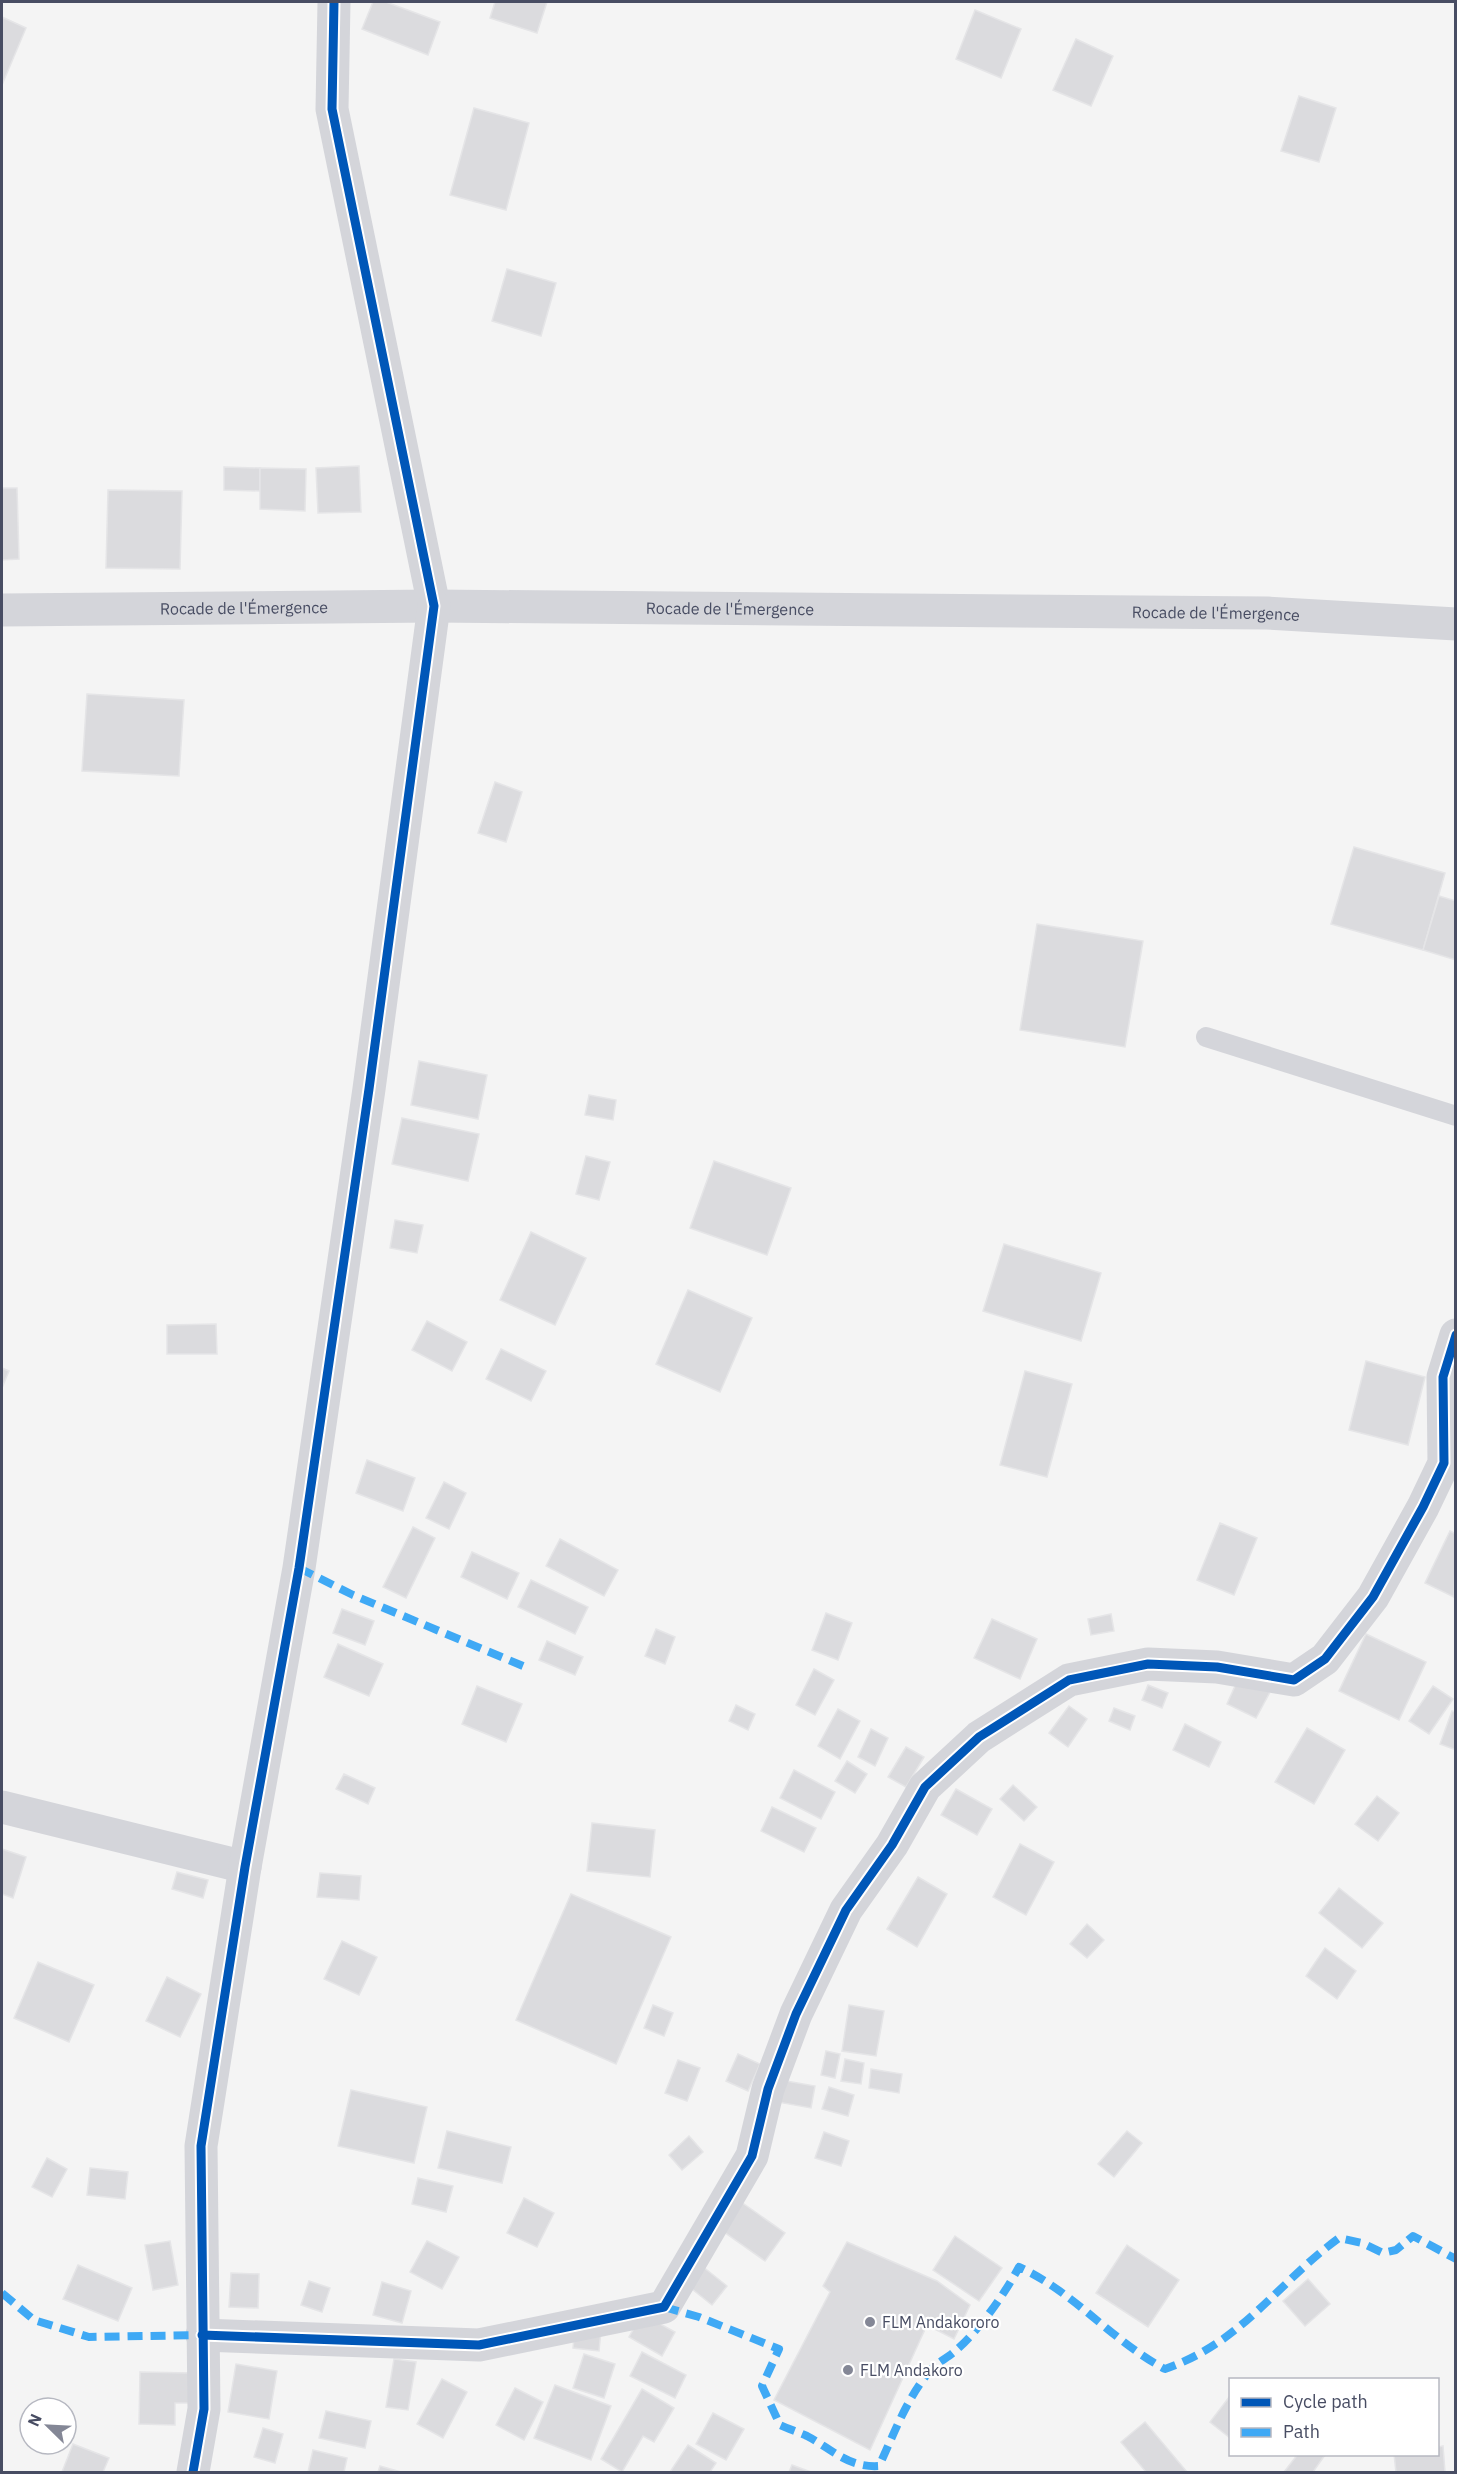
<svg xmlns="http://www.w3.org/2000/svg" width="1457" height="2474" font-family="'IBM Plex Sans',sans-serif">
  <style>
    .building { fill: #dbdbde; stroke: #e5e5e7; stroke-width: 1.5 }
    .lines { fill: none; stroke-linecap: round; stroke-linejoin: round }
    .service { stroke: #d4d5da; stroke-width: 20 }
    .minor { stroke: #d4d5da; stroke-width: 33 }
    .tertiary { stroke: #d4d5da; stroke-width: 33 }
    .quiet { stroke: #3fa9f5; stroke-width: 8; stroke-dasharray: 15 8; stroke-linecap: butt }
    .cycleway-casing { stroke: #fff; stroke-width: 13 }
    .cycleway { stroke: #0057b8; stroke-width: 9 }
    .poi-dot { fill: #848796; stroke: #fff; stroke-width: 2 }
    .labels { text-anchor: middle; stroke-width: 4.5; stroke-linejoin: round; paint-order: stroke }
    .street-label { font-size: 16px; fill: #484d63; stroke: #fff }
    .poi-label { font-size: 16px; fill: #484d63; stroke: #fff; text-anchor: start }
  </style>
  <rect width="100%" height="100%" fill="#f4f4f4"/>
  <g class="building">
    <path d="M373,2H386L440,22L428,55L362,29Z"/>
    <path d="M495,2H547L537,33L490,18Z"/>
    <path d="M975,10L1021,29L1001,78L956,59Z"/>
    <path d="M2,17L26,28L2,85Z"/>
    <path d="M1076,39L1113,56L1091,106L1053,90Z"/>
    <path d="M1299,96L1336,108L1319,162L1281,151Z"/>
    <path d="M474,108L529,123L506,210L450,195Z"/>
    <path d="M507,269L556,283L541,336L492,321Z"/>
    <path d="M359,466L361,512L318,513L316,468Z"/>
    <path d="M224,467L260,468V491L224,490Z"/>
    <path d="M260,468L306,469L305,511L260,509Z"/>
    <path d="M2,488H17L19,559L2,560Z"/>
    <path d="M108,490L182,491L180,569L106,568Z"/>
    <path d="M87,694L184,700L179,776L82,771Z"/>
    <path d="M495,782L522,792L506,842L478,833Z"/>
    <path d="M1354,847L1445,873L1423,950L1331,924Z"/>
    <path d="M1439,896L1456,901V960L1423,950Z"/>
    <path d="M1037,924L1143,941L1125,1047L1020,1030Z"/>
    <path d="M419,1061L487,1075L478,1119L411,1105Z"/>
    <path d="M589,1095L616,1100L613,1120L585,1115Z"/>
    <path d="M402,1118L479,1134L468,1181L392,1164Z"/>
    <path d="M586,1156L610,1162L599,1200L576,1194Z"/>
    <path d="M714,1161L791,1188L767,1255L690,1228Z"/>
    <path d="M395,1220L423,1225L417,1253L390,1248Z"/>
    <path d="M531,1232L586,1258L555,1325L500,1300Z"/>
    <path d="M1004,1244L1101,1273L1081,1341L983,1311Z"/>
    <path d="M688,1290L752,1318L720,1392L656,1364Z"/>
    <path d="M427,1321L467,1342L452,1371L412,1350Z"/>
    <path d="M216,1324L217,1354H167V1325Z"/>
    <path d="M501,1349L546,1371L531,1401L486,1379Z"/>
    <path d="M1366,1361L1425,1377L1408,1445L1349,1430Z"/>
    <path d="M2,1368L9,1371L2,1388Z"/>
    <path d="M1025,1371L1072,1384L1047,1477L1000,1465Z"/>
    <path d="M367,1460L415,1478L403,1511L356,1493Z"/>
    <path d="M444,1482L466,1493L449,1529L426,1518Z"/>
    <path d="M1220,1523L1257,1538L1234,1595L1197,1580Z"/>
    <path d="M413,1527L435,1538L406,1598L383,1587Z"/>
    <path d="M1450,1531L1456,1534L1454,1597L1425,1583Z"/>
    <path d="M560,1539L618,1570L604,1596L546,1566Z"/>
    <path d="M472,1552L519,1573L507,1599L461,1577Z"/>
    <path d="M531,1580L588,1607L575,1634L518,1607Z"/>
    <path d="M342,1609L374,1621L365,1645L333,1633Z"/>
    <path d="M826,1613L852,1623L838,1660L812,1650Z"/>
    <path d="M1111,1614L1114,1631L1091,1635L1088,1619Z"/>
    <path d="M992,1619L1037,1639L1020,1679L974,1658Z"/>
    <path d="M656,1629L675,1637L665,1664L645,1656Z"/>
    <path d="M1366,1634L1426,1662L1399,1720L1339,1691Z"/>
    <path d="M547,1641L583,1657L575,1675L539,1660Z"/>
    <path d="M338,1644L383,1664L369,1696L324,1677Z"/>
    <path d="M814,1669L834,1680L815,1715L796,1705Z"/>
    <path d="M1239,1677L1270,1692L1256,1718L1227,1704Z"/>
    <path d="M1148,1685L1168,1693L1162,1708L1142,1700Z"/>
    <path d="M477,1686L522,1704L506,1742L462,1724Z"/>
    <path d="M1433,1686L1453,1699L1429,1734L1409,1721Z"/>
    <path d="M736,1705L755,1714L748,1730L729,1721Z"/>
    <path d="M1069,1706L1087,1719L1068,1747L1049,1733Z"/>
    <path d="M1114,1708L1135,1716L1130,1730L1109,1721Z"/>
    <path d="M838,1709L860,1721L840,1759L818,1746Z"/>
    <path d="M1452,1711L1456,1712V1750L1440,1744Z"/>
    <path d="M1185,1724L1221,1742L1209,1767L1173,1750Z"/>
    <path d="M1307,1728L1345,1750L1314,1804L1275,1782Z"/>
    <path d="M871,1729L888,1738L875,1766L858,1757Z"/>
    <path d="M906,1747L924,1757L906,1787L888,1777Z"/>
    <path d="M847,1761L867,1774L855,1793L835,1781Z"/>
    <path d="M794,1770L835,1792L821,1819L780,1798Z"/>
    <path d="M344,1774L375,1788L368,1804L336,1789Z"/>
    <path d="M1013,1785L1037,1807L1024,1821L1000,1799Z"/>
    <path d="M956,1789L992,1809L977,1835L941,1815Z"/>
    <path d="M1377,1796L1399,1813L1378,1841L1355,1824Z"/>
    <path d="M772,1807L816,1828L804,1852L761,1831Z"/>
    <path d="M592,1823L655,1830L650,1877L587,1871Z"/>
    <path d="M1020,1844L1054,1862L1026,1915L993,1897Z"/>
    <path d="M2,1849L26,1857L13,1898L2,1894Z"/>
    <path d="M177,1872L208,1880L203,1898L172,1889Z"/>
    <path d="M320,1873L361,1876L359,1900L317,1897Z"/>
    <path d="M918,1877L947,1894L917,1947L887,1929Z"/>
    <path d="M1339,1888L1383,1923L1362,1948L1319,1913Z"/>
    <path d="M571,1894L671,1937L616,2064L516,2020Z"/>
    <path d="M1087,1924L1104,1940L1087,1958L1070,1944Z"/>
    <path d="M342,1941L377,1957L359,1995L324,1979Z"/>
    <path d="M1325,1948L1356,1971L1337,1999L1306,1976Z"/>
    <path d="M38,1962L94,1985L69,2042L14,2018Z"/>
    <path d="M167,1977L201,1994L180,2037L146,2021Z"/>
    <path d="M653,2005L673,2013L664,2036L644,2028Z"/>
    <path d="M849,2005L884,2011L876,2056L842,2051Z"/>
    <path d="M826,2051L840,2054L835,2078L821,2075Z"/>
    <path d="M738,2054L760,2064L748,2091L726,2081Z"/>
    <path d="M845,2059L864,2063L861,2084L841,2081Z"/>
    <path d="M678,2060L700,2068L687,2101L665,2093Z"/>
    <path d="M871,2069L902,2074L899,2093L869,2088Z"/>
    <path d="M775,2079L815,2086L811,2108L772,2101Z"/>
    <path d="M829,2087L854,2095L848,2116L822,2109Z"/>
    <path d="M351,2090L427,2107L414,2163L338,2146Z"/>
    <path d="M447,2131L511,2147L502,2183L438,2168Z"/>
    <path d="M1127,2131L1142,2143L1114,2177L1098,2164Z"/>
    <path d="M824,2132L849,2141L841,2166L815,2158Z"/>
    <path d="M689,2136L703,2152L682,2170L669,2155Z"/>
    <path d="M47,2158L67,2169L52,2197L32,2187Z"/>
    <path d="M90,2168L128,2172L125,2199L87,2195Z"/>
    <path d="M418,2178L453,2186L446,2212L412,2204Z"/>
    <path d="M727,2192L785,2233L765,2261L707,2220Z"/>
    <path d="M524,2198L554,2213L537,2247L507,2233Z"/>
    <path d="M955,2236L1002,2268L979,2301L933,2270Z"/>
    <path d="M170,2241L178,2285L153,2290L145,2245Z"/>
    <path d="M427,2241L459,2257L442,2289L410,2272Z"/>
    <path d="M847,2242L937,2281L970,2305L954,2339L927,2325L870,2450L774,2400L830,2292L823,2286Z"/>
    <path d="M1127,2245L1179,2280L1148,2327L1096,2293Z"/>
    <path d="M697,2262L727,2286L712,2305L682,2281Z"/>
    <path d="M78,2265L132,2288L118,2321L63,2299Z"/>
    <path d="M231,2273L259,2274L258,2308L229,2307Z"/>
    <path d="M1308,2279L1330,2304L1305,2326L1283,2301Z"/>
    <path d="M309,2281L330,2288L322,2312L301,2305Z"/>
    <path d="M382,2282L411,2291L402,2323L373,2315Z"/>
    <path d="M642,2314L675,2332L662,2356L629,2337Z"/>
    <path d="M576,2317L602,2320L599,2351L573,2348Z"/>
    <path d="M642,2352L686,2375L675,2398L630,2376Z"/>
    <path d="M584,2354L615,2364L604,2398L573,2388Z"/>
    <path d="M394,2359L416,2362L408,2410L386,2407Z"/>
    <path d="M236,2364L277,2371L269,2419L228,2412Z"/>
    <path d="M140,2372L191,2373V2403H175V2425L139,2424Z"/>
    <path d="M442,2379L467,2392L443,2438L417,2424Z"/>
    <path d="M555,2385L611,2406L591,2460L534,2438Z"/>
    <path d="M515,2388L543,2402L524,2440L496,2425Z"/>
    <path d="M642,2389L674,2408L654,2442L643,2436L622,2472L601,2459Z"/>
    <path d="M1230,2396V2438L1210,2422Z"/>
    <path d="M326,2411L371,2421L365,2448L319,2438Z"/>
    <path d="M713,2413L744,2429L726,2460L696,2444Z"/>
    <path d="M1145,2422L1187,2472H1146L1121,2442Z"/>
    <path d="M263,2428L283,2434L275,2463L254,2457Z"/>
    <path d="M73,2444L109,2458L103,2472H62Z"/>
    <path d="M688,2445L716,2463L710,2472H670Z"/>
    <path d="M1443,2446L1445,2472H1396L1394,2454H1438V2447Z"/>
    <path d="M313,2450L347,2458L344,2472H308Z"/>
    <path d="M1298,2454H1325V2455L1313,2472H1284Z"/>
    <path d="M792,2465L811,2472H789Z"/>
    <path d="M380,2466L401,2472H378Z"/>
  </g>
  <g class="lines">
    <path class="service" d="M1206,1037L1456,1116"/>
    <g class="minor">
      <path d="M334,2L332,109L434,606"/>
      <path d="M2,1807L245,1867"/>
      <path d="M202,2335L479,2345L664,2307L752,2156L768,2089L796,2014L846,1910L892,1845L925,1787L979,1737L1069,1680L1148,1664L1217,1667L1294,1680L1325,1659L1373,1597L1423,1507L1444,1463L1443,1377L1456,1335"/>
    </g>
    <g class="tertiary">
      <path id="s1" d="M2,610L434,606L1267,613L1456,624"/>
      <path d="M193,2472L204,2409L201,2146L245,1867L299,1568L369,1089L434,606"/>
    </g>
    <g class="quiet">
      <path d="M299,1568L353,1595L523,1666"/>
      <path d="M2,2293L34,2320L89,2337L202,2335"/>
      <path d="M664,2307L699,2317L779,2349L762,2386L780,2425C789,2429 798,2432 807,2436C832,2449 848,2468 879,2466C894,2434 906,2400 929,2372C936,2363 946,2359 954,2352C978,2332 1004,2295 1019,2267C1074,2292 1112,2341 1165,2369C1243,2342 1276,2284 1339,2238L1362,2243L1383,2253L1396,2250L1413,2236L1456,2259"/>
    </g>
    <defs>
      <g id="cycleway">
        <path d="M202,2335L479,2345L664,2307L752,2156L768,2089L796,2014L846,1910L892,1845L925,1787L979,1737L1069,1680L1148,1664L1217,1667L1294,1680L1325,1659L1373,1597L1423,1507L1444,1463L1443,1377L1456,1335"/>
        <path d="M193,2472L204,2409L201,2146L245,1867L299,1568L369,1089L434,606L332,109L334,2"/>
      </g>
    </defs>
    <use href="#cycleway" class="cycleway-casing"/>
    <use href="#cycleway" class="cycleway"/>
  </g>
  <g class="poi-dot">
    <circle cx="870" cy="2322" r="6"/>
    <circle cx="848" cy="2370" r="6"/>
  </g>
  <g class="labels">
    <g class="street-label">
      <text dy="6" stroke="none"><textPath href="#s1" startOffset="242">Rocade de l'Émergence</textPath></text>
      <text dy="6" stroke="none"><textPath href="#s1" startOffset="728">Rocade de l'Émergence</textPath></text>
      <text dy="6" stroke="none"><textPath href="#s1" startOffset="1214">Rocade de l'Émergence</textPath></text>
    </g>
    <g class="poi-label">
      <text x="882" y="2328">FLM Andakororo</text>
      <text x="860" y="2376">FLM Andakoro</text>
    </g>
  </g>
  <rect width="1457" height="2474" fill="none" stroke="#484d63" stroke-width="6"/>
  <rect x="1229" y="2378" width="210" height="78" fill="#ffffff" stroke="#b6b8c1" stroke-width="1.5"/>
  <rect x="1241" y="2398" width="30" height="9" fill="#0057b8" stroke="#b6b8c1" stroke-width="1.5"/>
  <text x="1283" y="2408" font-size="18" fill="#484d63">Cycle path</text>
  <rect x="1241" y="2428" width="30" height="9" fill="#3fa9f5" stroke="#b6b8c1" stroke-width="1.5"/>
  <text x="1283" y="2438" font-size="18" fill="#484d63">Path</text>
  <g transform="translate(48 2426) rotate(294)"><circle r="28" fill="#ffffff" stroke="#b6b8c1" stroke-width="1.5"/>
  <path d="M0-4.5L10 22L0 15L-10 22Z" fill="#848796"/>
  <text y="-9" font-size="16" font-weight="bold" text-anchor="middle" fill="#484d63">N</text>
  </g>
</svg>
